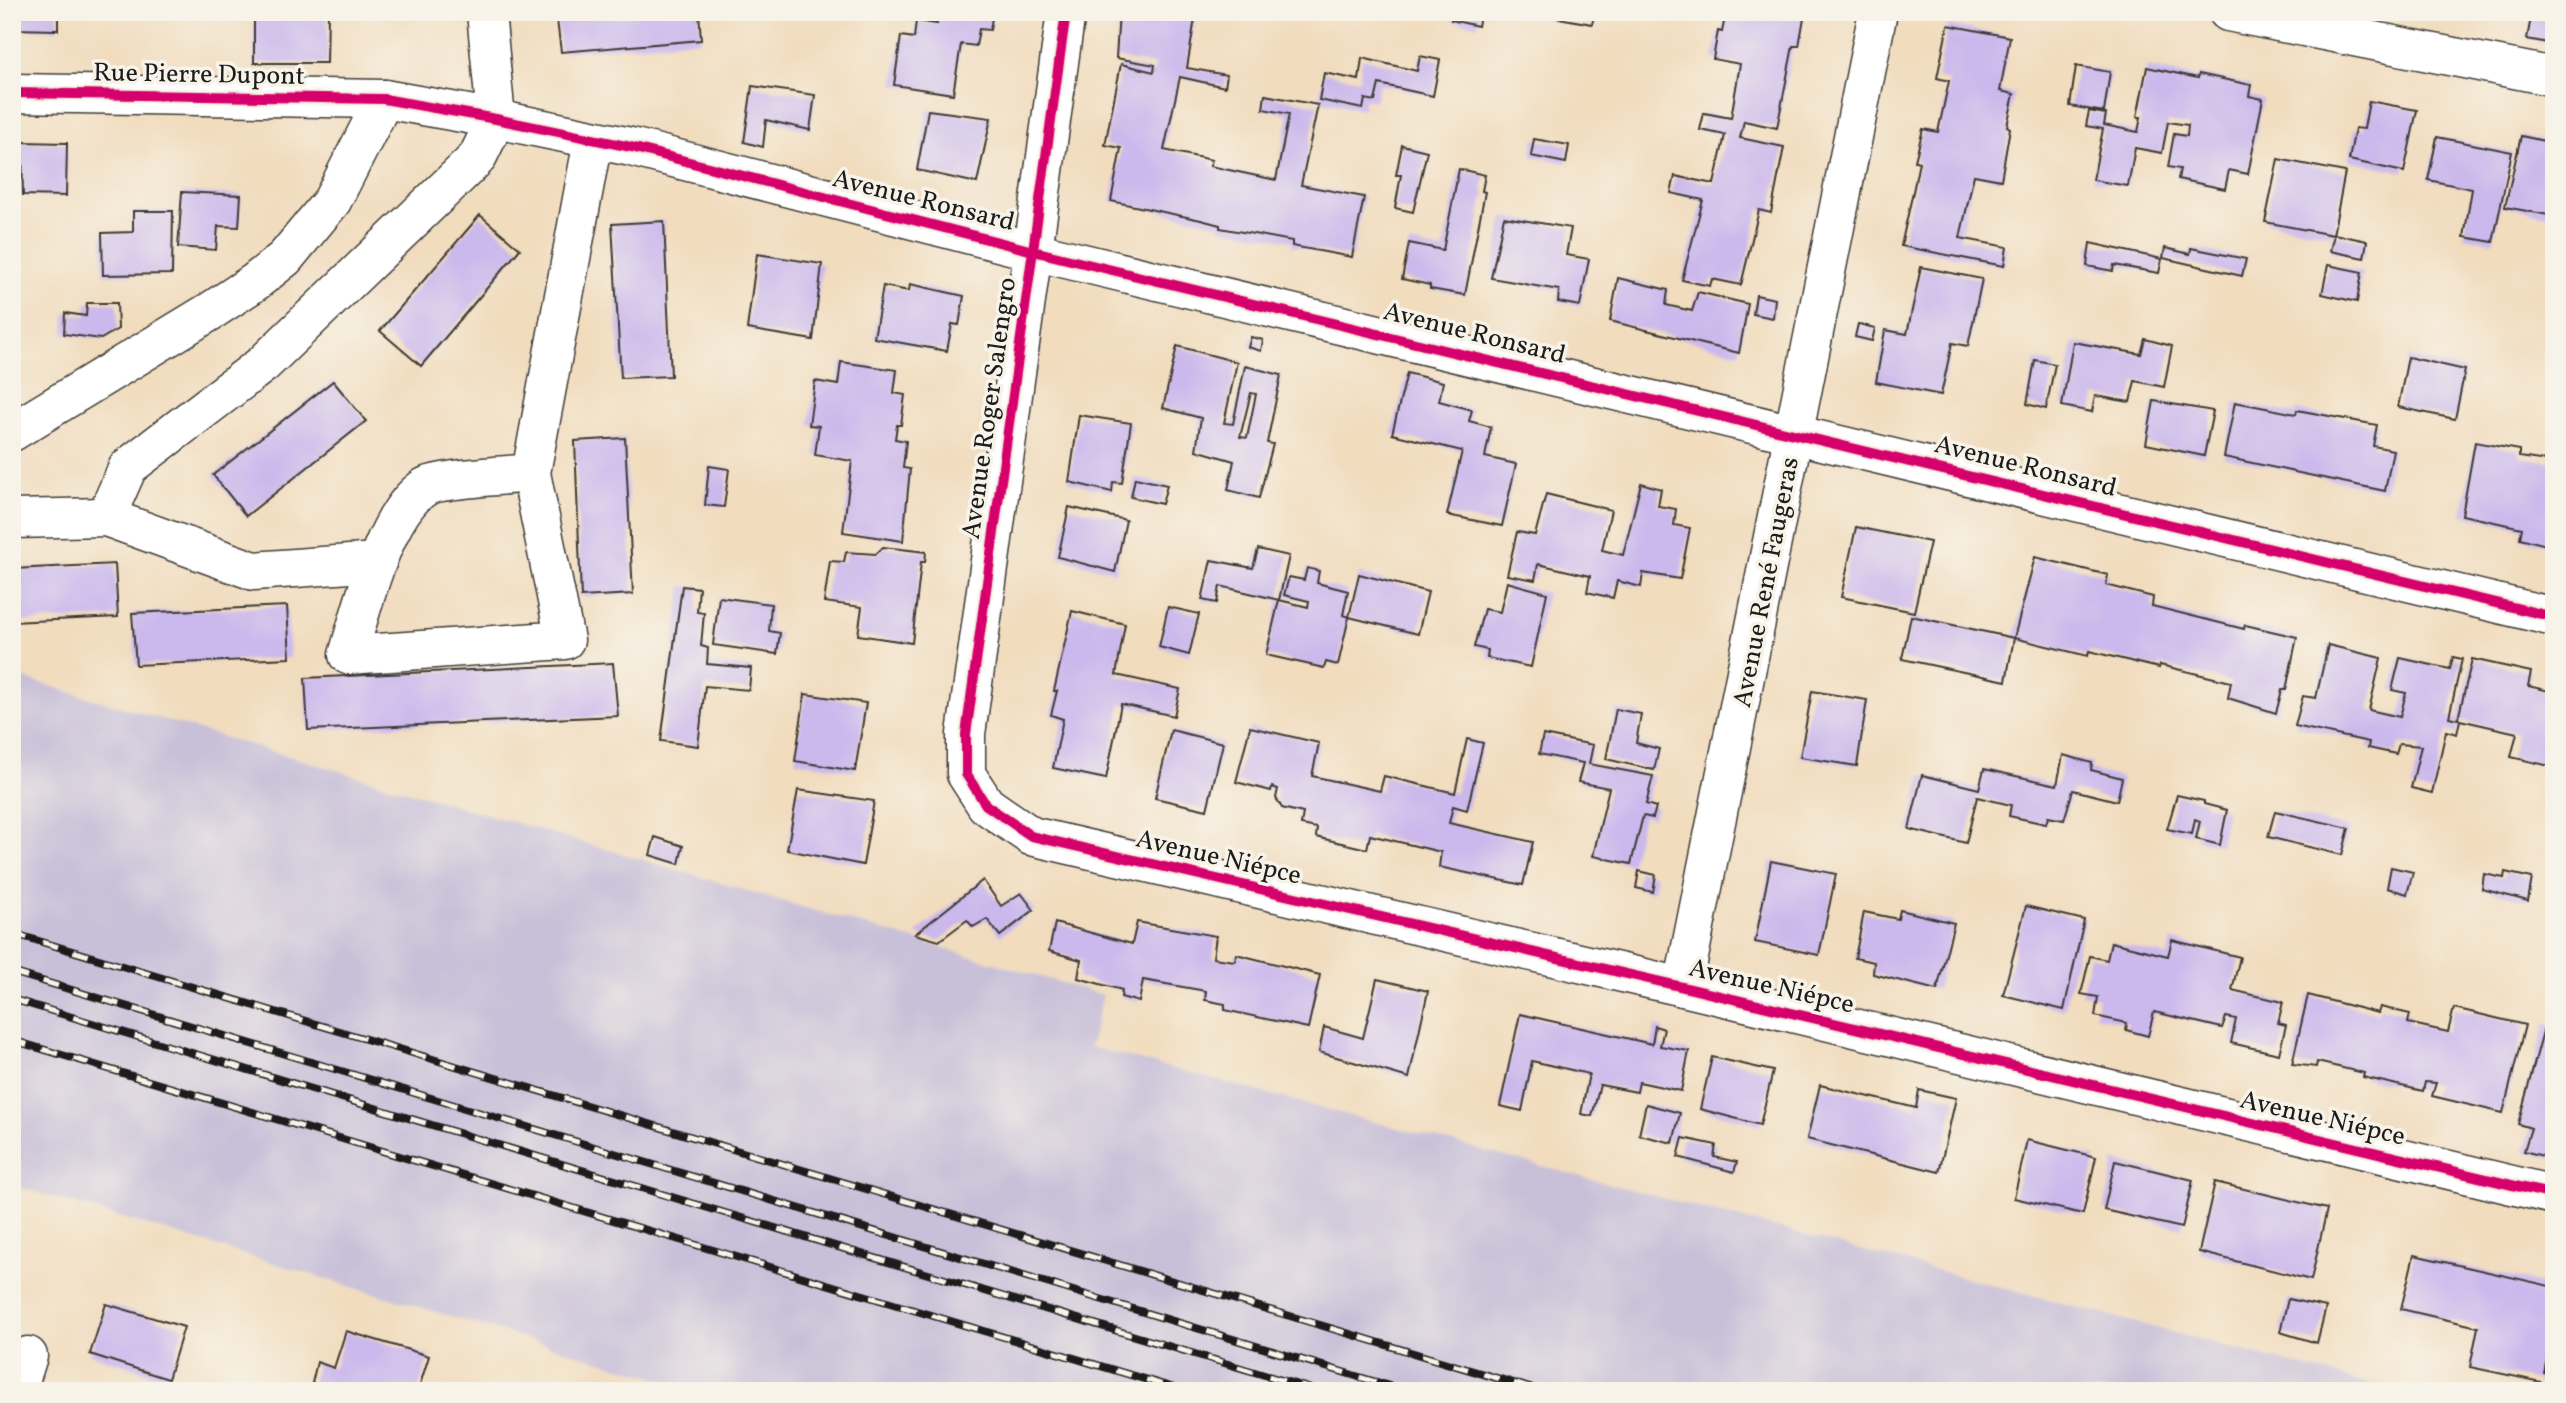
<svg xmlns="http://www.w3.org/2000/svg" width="2566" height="1403" font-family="Vollkorn,serif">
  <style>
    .industrial { fill: #c8c0d8 }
    .building { fill: #cbb8ec; fill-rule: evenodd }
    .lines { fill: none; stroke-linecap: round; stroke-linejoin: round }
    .minor-casing { stroke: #3c3934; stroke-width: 41 }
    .minor { stroke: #fff; stroke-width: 38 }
    .rail-casing { stroke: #1c1c1c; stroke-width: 8 }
    .rail { stroke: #f7f3e8; stroke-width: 5; stroke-dasharray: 16; stroke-linecap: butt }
    .cycleway-casing { stroke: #f7f3e8; stroke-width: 15 }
    .cycleway { stroke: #d6006c; stroke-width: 10 }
    .labels { text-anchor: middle; stroke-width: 7; stroke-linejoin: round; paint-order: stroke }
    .street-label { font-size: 26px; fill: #1c1c1c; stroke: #f7f3e8 }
  </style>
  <rect width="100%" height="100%" fill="#f7f3e8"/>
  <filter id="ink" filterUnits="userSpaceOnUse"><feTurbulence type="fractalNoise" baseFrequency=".0143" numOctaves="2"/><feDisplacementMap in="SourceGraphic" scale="14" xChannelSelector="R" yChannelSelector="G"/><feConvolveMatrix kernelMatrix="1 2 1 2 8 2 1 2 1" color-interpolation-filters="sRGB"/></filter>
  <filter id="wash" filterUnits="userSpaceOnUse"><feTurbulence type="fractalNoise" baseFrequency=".00686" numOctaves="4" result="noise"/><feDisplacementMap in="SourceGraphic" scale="28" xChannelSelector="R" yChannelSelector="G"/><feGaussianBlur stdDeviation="1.57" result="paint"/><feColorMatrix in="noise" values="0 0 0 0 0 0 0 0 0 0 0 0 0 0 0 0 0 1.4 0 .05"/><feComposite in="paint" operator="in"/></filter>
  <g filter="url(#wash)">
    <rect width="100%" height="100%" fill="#f1dcbe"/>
    <path class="industrial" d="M12,675L1103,995L1090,1047L2395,1391H700L12,1185Z"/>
    <g id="blocks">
      <g class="building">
        <path d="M12,12H58V30L12,29Z"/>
        <path d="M254,12H328L327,63H254Z"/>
        <path d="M556,12H699L701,40L561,52Z"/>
        <path d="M938,12H993L990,30L979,29L976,46L961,44L953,94L894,85L901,36L914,38L916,21L937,24Z"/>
        <path d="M1119,12H1196L1187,68L1227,75L1225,87L1180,77L1164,150L1212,160L1210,166L1276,180L1289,114L1263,109L1265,95L1318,105L1301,185L1364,197L1352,257L1292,246V241L1220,228V225L1201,220L1111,201L1121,148L1105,145L1121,64L1154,72L1155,65L1116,58Z"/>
        <path d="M1452,12H1481L1478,26L1451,20Z"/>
        <path d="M1542,12H1595L1592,24L1542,15Z"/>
        <path d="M1726,12H1805L1799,46H1793L1777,128L1744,121L1740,138L1784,147L1771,213L1759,210L1741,285L1712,279L1710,286L1682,280L1703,200L1671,193L1675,176L1714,184L1725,135L1700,130L1704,113L1731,118L1740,64L1713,59L1718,31L1722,32Z"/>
        <path d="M2532,12H2554L2548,43L2527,39Z"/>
        <path d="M1948,25L2010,37L2000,91L2014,94L2007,126L2010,128L2001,180L1974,175L1960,238L2007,247L2004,266L1901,246L1914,187L1919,162L1915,161L1923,129L1938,132L1949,81L1937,78Z"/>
        <path d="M1420,56L1440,60L1433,96L1379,84L1375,101L1365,99L1363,109L1319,100L1324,73L1359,80L1362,58L1417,71Z"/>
        <path d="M2076,66L2110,72L2104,112L2070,106Z"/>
        <path d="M2147,67L2198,78L2199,74L2251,85L2249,96L2263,99L2248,174L2229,170L2225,189L2178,179L2180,169L2168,167L2174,134L2187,136L2188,125L2168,122L2162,153L2135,148L2128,186L2093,180L2103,129L2086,126L2089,111L2106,114L2104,125L2138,132L2141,117H2137Z"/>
        <path d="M752,86L815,95L810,130L766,120L763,147L744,142Z"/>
        <path d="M2369,101L2417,110L2404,172L2349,160L2355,128L2364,129Z"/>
        <path d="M928,110L991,118L977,183L917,170Z"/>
        <path d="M2551,134L2554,135V216L2505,207L2521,136L2549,142Z"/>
        <path d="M2437,137L2512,152L2493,242L2464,237L2472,189L2428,180Z"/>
        <path d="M1534,139L1569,145L1566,163L1531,156Z"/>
        <path d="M22,142L67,143L66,196L23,195Z"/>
        <path d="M1402,145L1427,151L1413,212L1395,208L1401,175H1396Z"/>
        <path d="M2278,159L2345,172L2333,235L2265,222Z"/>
        <path d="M1459,169L1485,175L1482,191L1485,192L1465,295L1430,289V285L1402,279L1409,243L1443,250Z"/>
        <path d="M182,192L241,195L239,227L218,226L216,250L178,247Z"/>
        <path d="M133,211H173L172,274L103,275L102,233L133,232Z"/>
        <path d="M480,215L520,249L421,366L380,331Z"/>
        <path d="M1504,217L1571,228L1566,255L1589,259L1580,306L1558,302L1559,290L1491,278Z"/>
        <path d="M664,221L671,376L621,378L612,224Z"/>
        <path d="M2334,234L2367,241L2364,258L2330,251Z"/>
        <path d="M2090,243L2162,259L2159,273L2114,265L2113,271L2087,266Z"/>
        <path d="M2165,248L2190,254L2191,248L2246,259L2242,276L2163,258Z"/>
        <path d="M757,254L822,264L813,340L747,329Z"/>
        <path d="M2328,265L2362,272L2357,302L2322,294Z"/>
        <path d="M1921,267L1982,279L1968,346L1952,343L1941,395L1876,382L1885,330L1907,334Z"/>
        <path d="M1618,278L1668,290L1666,305L1692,311L1698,292L1748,304L1739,353L1610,321Z"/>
        <path d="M910,284L964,296L959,325L952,324L947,351L874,338L883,286L909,291Z"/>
        <path d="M1756,295L1775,299L1773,318L1753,314Z"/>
        <path d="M87,303H117L118,329L101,339L64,334L65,313L86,316Z"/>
        <path d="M1858,324L1875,328L1872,341L1855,337Z"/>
        <path d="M1251,337L1263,340L1261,351L1248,347Z"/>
        <path d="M2145,339L2172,346L2164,387L2135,381L2130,402L2095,396L2092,412L2062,406L2073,342L2141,354Z"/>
        <path d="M1177,346L1237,362L1224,423L1233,424L1245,366L1281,375L1267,443L1273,444L1259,498L1228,490L1234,461L1196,450L1201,418L1163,408ZM1251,393L1256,394L1247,438L1240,437Z"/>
        <path d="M2408,357L2465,370L2455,419L2398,407Z"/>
        <path d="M2035,360L2055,364L2046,409L2027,404Z"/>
        <path d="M841,362L897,370L894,393L905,395L901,425H897L895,439L906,441L903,468L910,469L903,541L843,532L852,461L815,455L819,426L809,425L815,381L838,385Z"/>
        <path d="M1407,373L1443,382L1439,401L1472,410L1469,421L1491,427L1485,457L1516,464L1502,526L1447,515L1462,451L1392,434Z"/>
        <path d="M333,381L366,421L246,516L213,475Z"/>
        <path d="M2154,401L2213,411L2204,456L2146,444Z"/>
        <path d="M2235,402L2296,414L2297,410L2377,425L2373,446L2393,450L2385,491L2224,457Z"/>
        <path d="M1079,415L1131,423L1122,483L1113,482L1112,492L1069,482Z"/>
        <path d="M625,438L633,594L581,597L575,441Z"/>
        <path d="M2475,442L2519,450V457L2554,462V547L2520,538L2522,528L2462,515Z"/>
        <path d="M709,466L729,469L724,507L705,505Z"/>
        <path d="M1135,478L1167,485L1162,504L1131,497Z"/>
        <path d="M1641,483L1661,489L1658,506L1676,509L1674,525L1690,528L1680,579L1643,573L1641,587L1617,581L1613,598L1587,592L1590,576L1538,564L1535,580L1507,575L1517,532L1535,535L1546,494L1611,510L1602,550L1623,555Z"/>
        <path d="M1069,507L1126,520L1115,572L1058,557Z"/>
        <path d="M1856,527L1930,542L1914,612L1841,597Z"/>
        <path d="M883,547L926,552L925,562H921L912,643L858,635L862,607L824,602L830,561L844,562L846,552L876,554Z"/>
        <path d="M1258,549L1289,556L1279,600L1220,586L1217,603L1202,600L1211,560L1253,568Z"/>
        <path d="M2035,557L2108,575L2106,585L2153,597L2152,606L2244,629L2245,625L2297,637L2286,690H2282L2276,713L2228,698L2231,682L2160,665L2159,668L2089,651L2088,656L2014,638L2006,681L1902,659L1911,616L2014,638Z"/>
        <path d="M115,564L118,617L12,622V569Z"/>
        <path d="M1307,568L1319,571L1317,583L1348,591L1343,615L1349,617L1359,574L1428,592L1418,634L1349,617L1338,665L1326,662L1324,668L1266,655L1279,600L1308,607L1309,601L1284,595L1289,577L1304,580Z"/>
        <path d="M1507,582L1547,593L1531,667L1487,658L1488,650L1474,647L1484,609L1500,612Z"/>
        <path d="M682,586L699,588L697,612L704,613L701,646L708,648L707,664L751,668L749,690L705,686L698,746L661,741Z"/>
        <path d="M719,597L771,604L769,631L780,633L777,654L713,645Z"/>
        <path d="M287,606L290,658L136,665L132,613Z"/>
        <path d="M1168,607L1199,614L1189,655L1159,647Z"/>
        <path d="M1072,611L1125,624L1116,675L1180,689L1174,716L1121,704L1106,779L1053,768L1063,719L1051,715L1057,691H1054Z"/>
        <path d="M2328,645L2381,658L2369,710L2400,717L2406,693L2392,690L2400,658L2450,669L2453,657L2462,659L2449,717L2458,719L2472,659L2531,672L2528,686L2554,692V767L2511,757L2517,733L2460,720L2457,734L2446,731L2432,793L2411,788L2421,746L2399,744L2396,754L2368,748L2369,742L2295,726L2303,696L2316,698Z"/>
        <path d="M613,663L618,716L308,730L305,678Z"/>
        <path d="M1812,691L1867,700L1857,766L1800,757Z"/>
        <path d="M805,694L866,703L855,771L795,761Z"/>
        <path d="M1616,709L1641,714L1636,743L1659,749L1654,770L1606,759Z"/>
        <path d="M1250,727L1319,743L1312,776L1380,791L1384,776L1455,793L1467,739L1483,743L1467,810L1453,806L1449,823L1533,842L1523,885L1439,867L1441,852L1370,835L1367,849L1316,837L1317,828L1301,825L1303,813L1282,808L1276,798L1278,789L1272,787L1271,791L1236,782Z"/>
        <path d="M1171,730L1223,743L1207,810L1155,798Z"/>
        <path d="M1543,735L1593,745L1589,764L1653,776L1646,804L1656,807L1653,818L1643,816L1631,864L1593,856L1609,788L1578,782L1583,763L1539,754Z"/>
        <path d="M2063,755L2092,763L2091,770L2122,778L2117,801L2073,790L2064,820L2048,817L2046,824L2009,816L2011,805L1977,797L1966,843L1909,829L1922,775L1979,789L1984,769L2057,785Z"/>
        <path d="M798,790L874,801L863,865L787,850Z"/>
        <path d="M2177,795L2204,801V804L2227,810L2220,845L2196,839L2200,821L2195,819L2192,834L2167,829Z"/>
        <path d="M2275,811L2349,828L2342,855L2268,837Z"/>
        <path d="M655,837L683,846L679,864L650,855Z"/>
        <path d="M1771,861L1836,874L1819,955L1755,942Z"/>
        <path d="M2391,867L2413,872L2407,894L2387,888Z"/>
        <path d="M1639,871L1656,875L1653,892L1636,888Z"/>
        <path d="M2505,872L2532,878L2528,901L2482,889L2484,874L2504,878Z"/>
        <path d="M983,880L1001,906L1021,893L1034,910L1000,936L987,919L973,927L967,920L939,941L915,934Z"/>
        <path d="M2026,906L2084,920L2064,1010L2003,995Z"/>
        <path d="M1900,910L1954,923L1937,990L1873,974L1874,962L1855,958L1864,912L1898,919Z"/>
        <path d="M1137,922L1216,936L1213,958L1235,961L1236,954L1320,975L1308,1028L1225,1010V1004L1205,1000L1206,991L1143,980L1139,1002L1121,997L1122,990L1078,978L1081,960L1049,951L1055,923L1132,944Z"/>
        <path d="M2172,940L2240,957L2232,990L2283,1002L2278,1023L2286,1025L2279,1054L2231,1043L2236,1019L2226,1017L2222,1028L2154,1012L2148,1036L2126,1030L2127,1023L2095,1016L2098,997L2081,994L2090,956L2107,960L2111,942L2168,956Z"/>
        <path d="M1377,979L1428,991L1409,1078L1319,1052L1324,1027L1363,1038Z"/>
        <path d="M2308,995L2378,1013L2380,1007L2410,1014L2408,1023L2448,1032L2454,1008L2525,1025L2503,1113L2432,1096L2436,1083L2425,1082L2423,1091L2363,1077L2364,1073L2317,1062L2316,1067L2292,1064Z"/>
        <path d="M1520,1014L1652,1044L1655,1026L1664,1029L1660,1046L1689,1051L1681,1091L1639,1082L1637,1092L1600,1085L1592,1116L1581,1114L1589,1074L1532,1061L1522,1111L1500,1106Z"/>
        <path d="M2545,1024L2554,1026V1159L2524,1151L2531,1128L2518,1124Z"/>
        <path d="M1712,1057L1773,1071L1760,1125L1700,1109Z"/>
        <path d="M1820,1085L1916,1108L1919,1090L1956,1098L1939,1172L1807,1139Z"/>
        <path d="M1646,1104L1680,1113L1673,1143L1639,1135Z"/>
        <path d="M1683,1138L1716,1145L1714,1157L1737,1162L1734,1172L1678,1157Z"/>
        <path d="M2027,1140L2096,1157L2083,1214L2014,1198Z"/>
        <path d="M2115,1161L2193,1180L2182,1228L2104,1210Z"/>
        <path d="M2215,1182L2327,1209L2311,1280L2199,1252Z"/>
        <path d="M2414,1255L2554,1287V1326L2544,1373L2554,1376V1391H2539L2541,1382L2470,1367L2478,1327L2401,1309Z"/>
        <path d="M2288,1299L2326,1307L2317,1343L2280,1332Z"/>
        <path d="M106,1304L184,1327L168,1379L90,1354Z"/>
        <path d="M346,1331L429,1356L418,1391H337L312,1383L317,1362L334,1368Z"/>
      </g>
    </g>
  </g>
  <g filter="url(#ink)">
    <use href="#blocks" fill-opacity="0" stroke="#3c3934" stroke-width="2"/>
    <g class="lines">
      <defs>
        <g id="minor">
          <path d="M1066,12L966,734V774L986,805L1031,836L1683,987L2554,1195"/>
          <path d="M2228,12L2554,77"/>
          <path d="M12,93L384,99L496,119L631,147L1033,251L2554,617"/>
          <path d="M12,432L211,311L255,282L285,258L332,201L384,99"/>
          <path d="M531,473C511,475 438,479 425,487C384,513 362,609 348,655L565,640L531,473L593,140"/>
          <path d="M106,517L128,467L263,364L477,158L496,119L486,12"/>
          <path d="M12,519L106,517L254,571L377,562"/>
          <path d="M1683,987L1878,12"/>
          <path d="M17,1391L28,1356"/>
        </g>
      </defs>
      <use href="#minor" class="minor-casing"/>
      <use href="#minor" class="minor"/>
      <defs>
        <g id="rail">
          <path d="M12,933L1540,1391"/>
          <path d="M12,972L1406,1391"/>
          <path d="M12,999L1318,1391"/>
          <path d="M12,1040L1184,1391"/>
        </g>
      </defs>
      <use href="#rail" class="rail-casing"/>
      <use href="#rail" class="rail"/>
      <defs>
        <g id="cycleway">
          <path d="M1066,12L966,734V774L986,805L1031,836L1683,987L2554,1195"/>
          <path d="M12,93L384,99L496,119L631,147L1033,251L2554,617"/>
        </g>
      </defs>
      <use href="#cycleway" class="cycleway-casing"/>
      <use href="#cycleway" class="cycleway"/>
    </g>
  </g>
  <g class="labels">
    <g class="street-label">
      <text transform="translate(199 73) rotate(1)" y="9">Rue Pierre Dupont</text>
      <text transform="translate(924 199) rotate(14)" y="9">Avenue Ronsard</text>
      <text transform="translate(1475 332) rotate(14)" y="9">Avenue Ronsard</text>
      <text transform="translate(988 408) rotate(-82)" y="9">Avenue Roger Salengro</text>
      <text transform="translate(2026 465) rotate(14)" y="9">Avenue Ronsard</text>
      <text transform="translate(1765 582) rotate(-79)" y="9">Avenue René Faugeras</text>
      <text transform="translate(1219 856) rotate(13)" y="9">Avenue Niépce</text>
      <text transform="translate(1772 985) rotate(13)" y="9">Avenue Niépce</text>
      <text transform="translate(2323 1117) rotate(13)" y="9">Avenue Niépce</text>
    </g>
  </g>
  <rect width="2566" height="1403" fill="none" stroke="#f7f3e8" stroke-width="42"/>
</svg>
